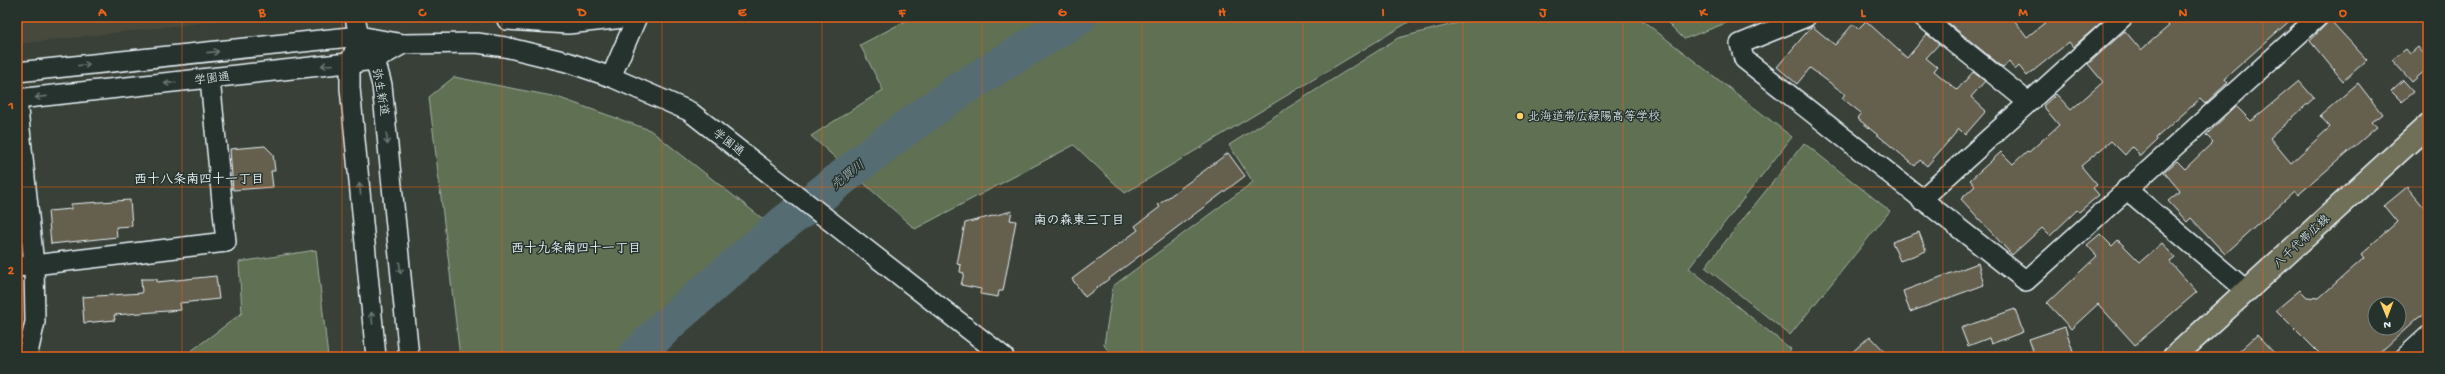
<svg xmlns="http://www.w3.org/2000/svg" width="2445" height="374" font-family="'Gochi Hand','Klee One',sans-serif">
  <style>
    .built { fill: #464a3e }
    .green { fill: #5f7052; stroke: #a4b0a5 }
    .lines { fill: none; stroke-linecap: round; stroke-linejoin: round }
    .river { stroke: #556c73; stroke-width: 36 }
    .building { fill: #65604e; stroke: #e8f1f8; fill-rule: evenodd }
    .minor-casing { stroke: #e8f1f8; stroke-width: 22 }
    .major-casing { stroke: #e8f1f8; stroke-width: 25 }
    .minor { stroke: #26332d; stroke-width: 19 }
    .major { stroke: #706f59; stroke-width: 22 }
    .oneway { stroke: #6a7674 }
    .grid { fill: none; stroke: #e86118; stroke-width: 1; stroke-opacity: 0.55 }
    .poi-dot { fill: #ffd166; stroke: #26332d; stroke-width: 1.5 }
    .labels { text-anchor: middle; stroke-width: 3; stroke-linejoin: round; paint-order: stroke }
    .street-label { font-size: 12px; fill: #e8f1f8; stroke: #26332d }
    .poi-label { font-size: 12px; fill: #e8f1f8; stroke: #26332d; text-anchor: start }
    .water-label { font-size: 13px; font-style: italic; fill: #adbcc3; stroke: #26332d }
    .neighbourhood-label { font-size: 13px; font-weight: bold; fill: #e8f1f8; stroke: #26332d }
    .neatline { fill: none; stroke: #e86118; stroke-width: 1.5 }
    .grid-label { font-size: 13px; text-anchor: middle; font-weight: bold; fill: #e86118 }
  </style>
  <rect width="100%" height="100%" fill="#394037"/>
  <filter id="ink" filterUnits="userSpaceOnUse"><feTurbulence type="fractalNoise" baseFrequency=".025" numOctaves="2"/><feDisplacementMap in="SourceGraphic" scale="8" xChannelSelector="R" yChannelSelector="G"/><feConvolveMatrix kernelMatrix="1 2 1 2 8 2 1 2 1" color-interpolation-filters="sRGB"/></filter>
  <g filter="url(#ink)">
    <path class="built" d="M17,17H252L17,44Z"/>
    <g class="green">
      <path d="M913,17H1417L1125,193L1074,145L915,229L811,136L883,90L860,45Z"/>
      <path d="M1481,17H1638L1792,137L1689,268L1791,349L1785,357H1113L1104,345L1113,286L1253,182L1229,145L1398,38Z"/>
      <path d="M1662,17H1742L1684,39Z"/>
      <path d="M454,77L557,97L650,130L763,219L617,357H460L429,97Z"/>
      <path d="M1804,143L1890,211L1790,335L1705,267Z"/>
      <path d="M316,250L328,357H183L242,313L239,262Z"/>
    </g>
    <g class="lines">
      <path class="river" d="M635,357L669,323L782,225L898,134L961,89L1079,17"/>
    </g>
    <g class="building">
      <path d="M1941,17H2012L2027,37L2052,17H2100L2103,21L2073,47L2069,42L2027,76L2019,66L2015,70L2009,62L2003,67L2000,65Z"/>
      <path d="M2161,17H2294L2224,79L2227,83L2205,104L2200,99L2156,138L2157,140L2139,157V154L2132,147L2125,155L2111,141L2081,166L2097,185L2093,188L2099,195L2079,212L2077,210L2050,236L2042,228L2012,255L1961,199L1975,186L1970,180L2001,152L2013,164L2027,151L2029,152L2059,125L2043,106L2056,94L2071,110L2103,82L2088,64L2125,31L2141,50L2169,26Z"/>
      <path d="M2330,20L2367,60L2343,81L2310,41Z"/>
      <path d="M1866,21L1907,58L1927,34L1939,44L1926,58L1937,67L1934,71L1957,90L1973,72L1985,81L1971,97L1986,111L1965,135L1959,129L1927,166L1920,160L1915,166L1857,118L1861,113L1842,98L1845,94L1810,68L1797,84L1777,67L1812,26L1835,45L1853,24L1858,29Z"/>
      <path d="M2418,47L2428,59V68L2412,82L2392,60L2406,49L2410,54Z"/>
      <path d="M2403,80L2414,92L2402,102L2391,91Z"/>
      <path d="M2299,81L2314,98L2270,138L2291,163L2330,127L2320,116L2358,83L2382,114L2372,122L2377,127L2298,195L2295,191L2225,254L2191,218L2187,222L2168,201L2180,191L2164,172L2177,161L2185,169L2213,142L2206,135L2236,106L2251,121Z"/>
      <path d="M265,146L273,154L275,171H271L273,187L233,190L230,149Z"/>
      <path d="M1228,153L1245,176L1085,297L1072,279L1138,230L1135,226L1160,207L1158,205Z"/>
      <path d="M2407,187L2428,212V312L2418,318L2375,357H2323L2276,310L2300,290L2307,297L2319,298L2364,258L2361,254L2397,222L2384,206ZM2375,304H2399V328H2375Z"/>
      <path d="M130,200L132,226L116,227L117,237L51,244L48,211L71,209V204Z"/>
      <path d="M1012,211L1010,220L1016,221L1003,291H999L998,297L980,294L981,289L961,285L964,273L960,272L961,265L957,264L965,223Z"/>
      <path d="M1919,232L1926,251L1900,261L1892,242Z"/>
      <path d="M2100,234L2112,246L2118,240L2140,262L2162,243L2175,258L2170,262L2197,292L2135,345L2098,304L2071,329L2047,303L2097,256L2087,245Z"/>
      <path d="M1978,263L1984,285L1910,312L1903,291Z"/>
      <path d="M216,276L219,299L180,303L181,310L114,315L115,320L84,323L82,297L142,293L141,279H157V282Z"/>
      <path d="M2015,309L2023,332L1991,344L1989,338L1968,346L1961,328Z"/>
      <path d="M2065,327L2075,357H2035L2029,339Z"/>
      <path d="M2257,335L2278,357H2233Z"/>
      <path d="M1870,336L1890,357H1847Z"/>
    </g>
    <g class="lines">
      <defs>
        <g id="minor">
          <path d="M355,17L359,36L375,60L382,85L409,357"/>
          <path d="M1806,17L1740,44L1744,59L2026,281L2318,17"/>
          <path d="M1923,17L2028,102"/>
          <path d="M507,20L568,24L633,17"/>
          <path d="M354,52L350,63V88L376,357"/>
          <path d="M17,72L359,36L403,44L477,43L505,47L567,62L611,77L689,111L1004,357"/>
          <path d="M611,77L637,17"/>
          <path d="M17,99L375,60L403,44"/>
          <path d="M17,100L34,265L35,322L27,357"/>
          <path d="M2126,189L2247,291"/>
          <path d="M1921,200L2123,17"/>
          <path d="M17,267L226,242L210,79"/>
          <path d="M2405,357L2428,336"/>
        </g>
        <path id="major" d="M2174,357L2428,125"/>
      </defs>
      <use href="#minor" class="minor-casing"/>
      <use href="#major" class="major-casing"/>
      <use href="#minor" class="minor"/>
      <use href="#major" class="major"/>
    </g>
    <defs><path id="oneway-shaft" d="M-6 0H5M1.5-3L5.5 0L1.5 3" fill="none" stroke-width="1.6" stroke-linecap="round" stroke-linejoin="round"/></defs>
    <g class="oneway">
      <use href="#oneway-shaft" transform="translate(213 52) rotate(-6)"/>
      <use href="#oneway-shaft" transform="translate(84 65) rotate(-6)"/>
      <use href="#oneway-shaft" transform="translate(327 65) rotate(175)"/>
      <use href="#oneway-shaft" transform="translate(170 83) rotate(174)"/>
      <use href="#oneway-shaft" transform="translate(41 97) rotate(174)"/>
      <use href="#oneway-shaft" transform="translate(387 139) rotate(84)"/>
      <use href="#oneway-shaft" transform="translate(360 189) rotate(-96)"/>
      <use href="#oneway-shaft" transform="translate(400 268) rotate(84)"/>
      <use href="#oneway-shaft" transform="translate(372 318) rotate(-96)"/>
    </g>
  </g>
  <path class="grid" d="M182,17V357M342,17V357M502,17V357M662,17V357M822,17V357M982,17V357M1142,17V357M1303,17V357M1463,17V357M1623,17V357M1783,17V357M1943,17V357M2103,17V357M2263,17V357M17,187H2428"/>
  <circle class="poi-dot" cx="1520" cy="116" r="4"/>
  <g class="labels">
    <g class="street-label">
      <text transform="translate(212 78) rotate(-6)" y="4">学園通</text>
      <text transform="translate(381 92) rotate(80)" y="4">弥生新道</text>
      <text transform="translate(729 142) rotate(38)" y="4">学園通</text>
      <text transform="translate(2301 241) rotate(-43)" y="4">八千代帯広線</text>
    </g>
    <g class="poi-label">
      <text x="1528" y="120">北海道帯広緑陽高等学校</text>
    </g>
    <g class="water-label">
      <text transform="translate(847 174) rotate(-38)" y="5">売買川</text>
    </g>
    <g class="neighbourhood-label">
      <text x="199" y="183">西十八条南四十一丁目</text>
      <text x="1079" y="224">南の森東三丁目</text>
      <text x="576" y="252">西十九条南四十一丁目</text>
    </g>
  </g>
  <rect width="2445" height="374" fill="none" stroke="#26332d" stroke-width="44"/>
  <g transform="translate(2387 316) rotate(179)"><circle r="19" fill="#26332d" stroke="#747f7e"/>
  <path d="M0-3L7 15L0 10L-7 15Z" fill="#ffd166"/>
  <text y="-6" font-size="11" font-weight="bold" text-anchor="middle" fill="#e8f1f8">N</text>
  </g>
  <rect x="22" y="22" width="2401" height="330" class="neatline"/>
  <g class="grid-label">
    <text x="102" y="16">A</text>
    <text x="262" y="16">B</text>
    <text x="422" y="16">C</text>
    <text x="582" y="16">D</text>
    <text x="742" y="16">E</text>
    <text x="902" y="16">F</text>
    <text x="1062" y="16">G</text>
    <text x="1222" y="16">H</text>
    <text x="1383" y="16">I</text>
    <text x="1543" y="16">J</text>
    <text x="1703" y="16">K</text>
    <text x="1863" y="16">L</text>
    <text x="2023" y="16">M</text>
    <text x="2183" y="16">N</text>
    <text x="2343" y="16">O</text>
    <text x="11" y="109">1</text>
    <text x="11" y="274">2</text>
  </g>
</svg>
